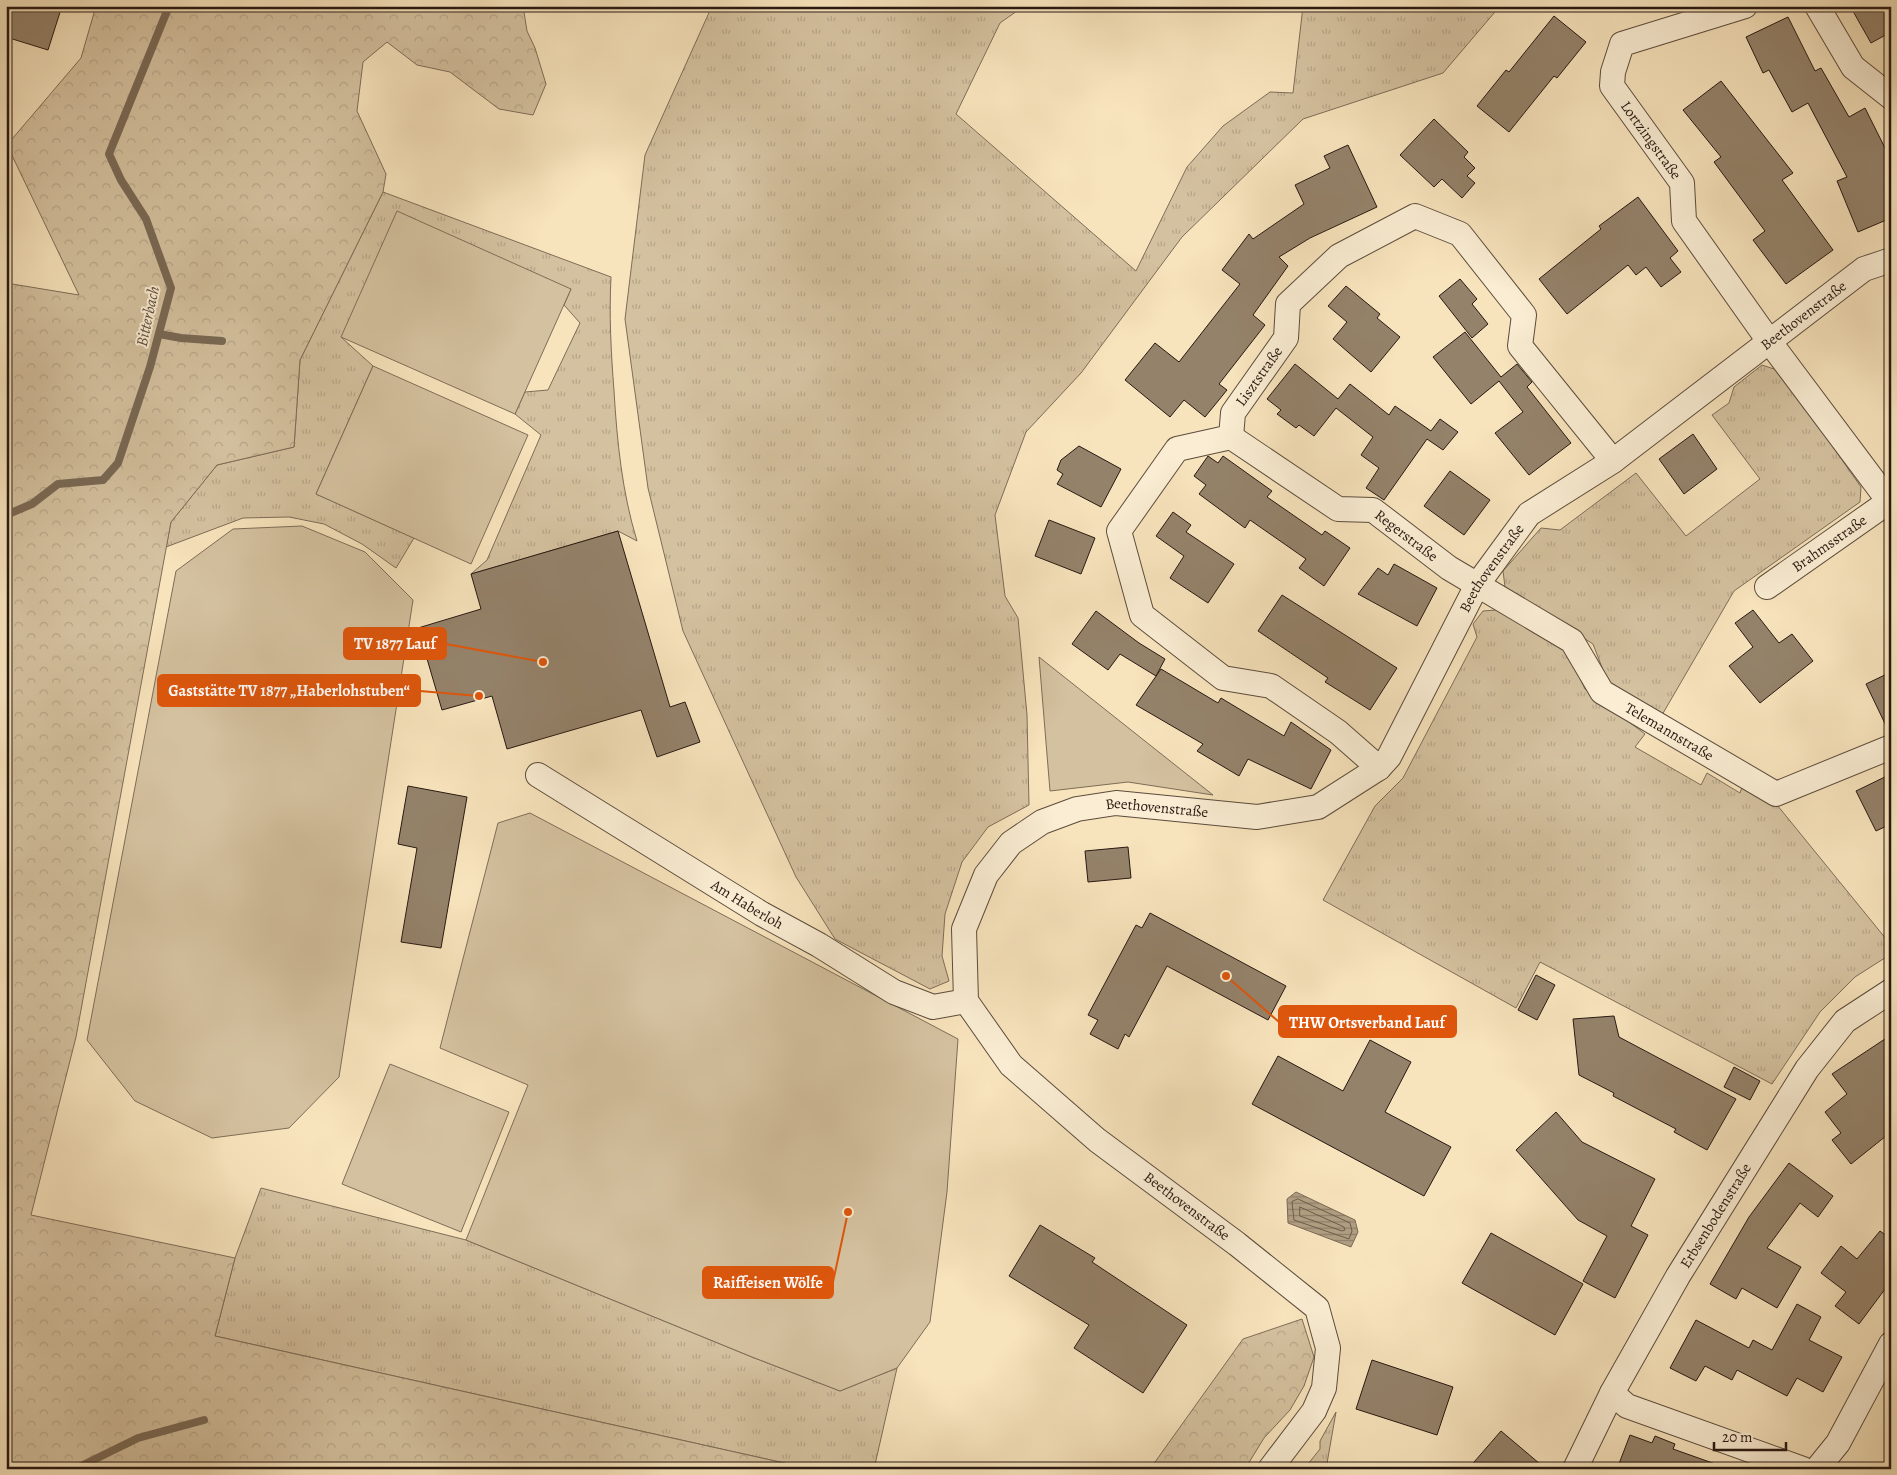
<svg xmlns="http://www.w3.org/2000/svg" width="1897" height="1475" font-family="Alegreya,serif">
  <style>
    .grass { fill: url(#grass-tufts); stroke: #7e6d58 }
    .forest { fill: url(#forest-crowns); stroke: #7e6d58 }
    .park { fill: #d4c19f; stroke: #7e6d58 }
    .water { fill: url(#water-rules); stroke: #7a6955 }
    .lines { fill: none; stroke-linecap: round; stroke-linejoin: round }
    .shore { stroke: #6c5c4a; stroke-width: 1 }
    .stream { stroke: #7a6955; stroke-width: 8 }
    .building { fill: #94826a; stroke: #281912 }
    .minor-casing { stroke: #5c4c3c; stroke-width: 26 }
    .minor { stroke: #faedd3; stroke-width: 24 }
    .labels { text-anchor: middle; stroke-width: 4; stroke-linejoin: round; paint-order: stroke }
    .street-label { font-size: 15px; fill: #281912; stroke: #faedd3 }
    .water-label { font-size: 16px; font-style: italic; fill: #5f4e3f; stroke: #faedd3 }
    .leader { fill: none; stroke: #de560c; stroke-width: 2 }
    .callout-dot { fill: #de560c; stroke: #faedd3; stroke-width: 2 }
    .callout { fill: #de560c; stroke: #de560c; stroke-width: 2 }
    .callout-label { font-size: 16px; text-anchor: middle; font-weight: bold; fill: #fff }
  </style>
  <defs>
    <pattern id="grass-tufts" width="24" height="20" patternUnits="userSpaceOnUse" patternTransform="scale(1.25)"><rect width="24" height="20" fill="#d4c19f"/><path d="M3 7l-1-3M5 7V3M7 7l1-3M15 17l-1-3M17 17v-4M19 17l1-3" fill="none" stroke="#b6a588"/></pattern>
    <pattern id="forest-crowns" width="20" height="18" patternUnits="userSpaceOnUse" patternTransform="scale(1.25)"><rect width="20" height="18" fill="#d4c19f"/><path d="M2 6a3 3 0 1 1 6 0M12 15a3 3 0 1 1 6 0" fill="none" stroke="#b6a588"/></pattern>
    <pattern id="water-rules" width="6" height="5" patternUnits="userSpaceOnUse" patternTransform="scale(1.25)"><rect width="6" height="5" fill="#b19e82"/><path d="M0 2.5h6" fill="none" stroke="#908069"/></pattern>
  </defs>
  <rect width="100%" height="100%" fill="#f7e3bc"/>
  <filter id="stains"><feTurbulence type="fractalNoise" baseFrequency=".004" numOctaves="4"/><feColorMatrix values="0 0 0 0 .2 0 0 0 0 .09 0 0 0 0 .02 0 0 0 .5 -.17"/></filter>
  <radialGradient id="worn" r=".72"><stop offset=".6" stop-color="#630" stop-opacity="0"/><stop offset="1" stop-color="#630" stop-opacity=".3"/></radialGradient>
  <g class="grass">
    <path d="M712,6H1024L1000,23L956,114L1136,271L1187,167L1223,126L1270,92L1293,93L1303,6H1500L1443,73L1303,119L1182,237L1081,373L1026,432L995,515L1005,596L1018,618L1027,715L1029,805L988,827L962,862L945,914L942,956L949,981L930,989L835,939L796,877L683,631L648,488L625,319L645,155Z"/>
    <path d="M383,192L611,277C609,315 611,352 614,391C617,441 622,492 637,541L618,531L471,574L487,560L541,435L515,414L525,392L548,390L580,323L564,305L571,289L341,337L373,366L316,494L414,538L396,568L362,544L324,524L289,517L243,518L166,547L171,522L217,465L294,447L300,360Z"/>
    <path d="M1762,365L1780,371L1861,487L1860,502L1734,591L1662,715L1608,683L1593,644L1505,587L1503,571L1541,528L1560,530L1636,473L1686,536L1760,479L1712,415L1729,403L1734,387Z"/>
    <path d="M1496,610L1565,647L1585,689L1645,734L1635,747L1701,785L1707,773L1740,793L1743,784L1773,800L1891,945V954L1855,977L1820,1012L1772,1084L1540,962L1516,1008L1323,900L1375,806L1403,778L1477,637L1473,624L1483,611Z"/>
    <path d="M261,1188L466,1240L752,1357L840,1391L897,1368L874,1469H811L215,1336L235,1258Z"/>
    <path d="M1336,1412L1326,1469H1304L1320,1449V1441Z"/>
  </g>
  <g class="forest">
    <path d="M96,6H523L527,31L535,48L546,84L533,115L499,109L450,72L417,65L387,42L363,62L357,111L386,174L383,192L300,360L294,447L217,465L171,522L76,1037L31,1215L235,1258L215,1336L811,1469H6V283L79,295L7,145L81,58Z"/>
    <path d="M1302,1319L1314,1357L1304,1386L1290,1410L1264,1438L1245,1469H1150L1243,1339Z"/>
  </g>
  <g class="park">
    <path d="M397,211L571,289L515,414L341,337Z"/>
    <path d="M373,366L528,435L471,564L316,494Z"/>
    <path d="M302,526L365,552L413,600L339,1077L289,1128L212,1138L135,1101L87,1040L176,571L233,529Z"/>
    <path d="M1039,657L1213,795L1128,782L1050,791Z"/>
    <path d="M530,813L958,1039L947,1192L930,1322L897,1368L840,1391L752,1357L466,1240L528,1085L440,1048L498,823Z"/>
    <path d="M390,1064L509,1112L461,1232L342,1184Z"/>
  </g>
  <path class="water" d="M1296,1192L1355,1220L1358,1232L1351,1247L1288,1223L1287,1199Z"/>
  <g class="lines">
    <g class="shore">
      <path d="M1298,1199L1350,1223L1352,1231L1349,1239L1294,1220L1292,1202Z"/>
      <path d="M1300,1207L1344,1227L1345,1230L1342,1231L1300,1216Z"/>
    </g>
    <g class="stream">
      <path d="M159,334L181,338L222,341"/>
      <path d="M6,515L32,504L58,484L103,480L118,463L150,367L171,288L146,219L121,180L109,154L169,6"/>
      <path d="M75,1469L138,1438L204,1420"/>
    </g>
  </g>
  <g class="building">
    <path d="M6,6H62L48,50L6,37Z"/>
    <path d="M1850,6H1891V32L1871,43Z"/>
    <path d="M1554,16L1586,42L1557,78L1554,76L1509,132L1477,106L1506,70L1509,72Z"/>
    <path d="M1788,17L1815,71L1821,68L1849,117L1865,108L1891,160V218L1858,232L1837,181L1847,177L1808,103L1792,112L1769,70L1763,73L1746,37Z"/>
    <path d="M1721,81L1793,173L1782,180L1833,250L1786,284L1753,240L1765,231L1714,162L1721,157L1683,110Z"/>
    <path d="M1434,119L1468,152L1464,157L1475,168L1467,176L1475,183L1462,198L1442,179L1434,187L1400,155Z"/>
    <path d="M1348,145L1377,207L1310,238L1279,257L1288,266L1253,315L1265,325L1219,384L1227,390L1205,417L1184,400L1170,417L1125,380L1155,343L1179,362L1240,284L1222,270L1249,234L1253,239L1304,204L1295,185L1330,168L1324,156Z"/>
    <path d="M1638,197L1678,251L1670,258L1681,272L1661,287L1646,267L1636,275L1628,265L1567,314L1539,279L1601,229L1599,226Z"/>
    <path d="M1460,279L1477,299L1472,304L1488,324L1472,338L1439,296Z"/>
    <path d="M1346,286L1380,314L1377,318L1400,337L1371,372L1333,339L1347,322L1328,306Z"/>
    <path d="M1465,332L1501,377L1517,364L1532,382L1527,387L1571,443L1529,475L1495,433L1523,412L1499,381L1471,404L1433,357Z"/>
    <path d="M1295,364L1338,399L1350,384L1389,415L1395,406L1431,431L1440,419L1458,432L1443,450L1427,439L1384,500L1366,488L1379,468L1361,455L1373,437L1336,408L1314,436L1299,425L1296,428L1277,414L1281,410L1267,399Z"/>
    <path d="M1693,434L1717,469L1684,494L1659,459Z"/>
    <path d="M1079,446L1121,469L1101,507L1057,484L1063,474L1057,470L1061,460Z"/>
    <path d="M1208,456L1218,463L1223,456L1272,491L1267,497L1322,535L1325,531L1350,548L1324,586L1299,568L1306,559L1250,520L1245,528L1199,494L1206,485L1194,476Z"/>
    <path d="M1450,471L1490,500L1464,535L1424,506Z"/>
    <path d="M1173,512L1191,525L1186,532L1234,564L1208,603L1170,578L1184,556L1156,536Z"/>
    <path d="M1049,520L1095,538L1081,574L1035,556Z"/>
    <path d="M618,531L670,707L685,702L700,742L657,757L641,710L507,749L492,696L442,710L418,628L481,609L471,574Z"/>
    <path d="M1394,564L1437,588L1417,626L1358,594L1378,568L1388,575Z"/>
    <path d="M1282,595L1397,668L1370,710L1325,682L1328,678L1258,631Z"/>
    <path d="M1753,610L1779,643L1792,634L1813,661L1760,703L1729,666L1753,647L1735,623Z"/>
    <path d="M1096,611L1139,643L1165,659L1156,676L1120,654L1108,670L1072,644Z"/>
    <path d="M1161,669L1218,703L1221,698L1284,736L1291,722L1331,750L1311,789L1248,759L1239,776L1197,751L1203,744L1136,705Z"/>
    <path d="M1891,672V734H1890L1866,684Z"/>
    <path d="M1891,774V824L1876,831L1856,791Z"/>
    <path d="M408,786L467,797L441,948L401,942L417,848L398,844Z"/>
    <path d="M1128,847L1131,878L1088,882L1085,851Z"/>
    <path d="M1150,913L1286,986L1268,1020L1167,966L1129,1037L1125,1034L1118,1049L1090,1034L1098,1020L1088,1015L1136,925L1142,928Z"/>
    <path d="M1536,975L1555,985L1537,1020L1518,1010Z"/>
    <path d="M1614,1016L1619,1037L1736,1099L1707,1150L1674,1132L1676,1129L1613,1096L1614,1093L1579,1075L1573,1019Z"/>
    <path d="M1891,1035V1132L1851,1164L1832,1140L1841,1133L1825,1112L1847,1094L1832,1074Z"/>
    <path d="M1370,1040L1411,1062L1385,1112L1451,1147L1424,1196L1252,1104L1278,1056L1343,1091Z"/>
    <path d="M1734,1067L1760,1081L1750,1100L1724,1087Z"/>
    <path d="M1556,1112L1582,1142L1655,1179L1631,1226L1648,1235L1615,1298L1583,1281L1607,1236L1578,1220L1516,1150Z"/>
    <path d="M1789,1163L1833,1196L1818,1217L1800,1203L1767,1248L1801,1267L1777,1308L1742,1288L1736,1299L1710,1284L1749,1217Z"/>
    <path d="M1040,1225L1095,1258L1092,1262L1187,1325L1143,1393L1074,1348L1089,1325L1009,1276Z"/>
    <path d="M1880,1231L1891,1239V1281L1859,1324L1835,1306L1846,1292L1821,1273L1841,1246L1857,1259Z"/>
    <path d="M1491,1233L1583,1284L1555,1335L1462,1283Z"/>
    <path d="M1797,1304L1821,1317L1809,1340L1842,1357L1823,1392L1797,1378L1787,1396L1737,1370L1732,1380L1705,1366L1696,1381L1670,1368L1696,1320L1749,1348L1753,1340L1772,1350Z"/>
    <path d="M1372,1360L1453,1387L1437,1435L1356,1409Z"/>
    <path d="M1501,1431L1546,1469H1468Z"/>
    <path d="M1630,1435L1652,1443L1655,1436L1675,1444L1673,1449L1721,1466L1720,1469H1617Z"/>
  </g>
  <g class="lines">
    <defs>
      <g id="minor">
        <path id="s1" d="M1745,6L1622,44L1613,72L1612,86L1682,183L1684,221L1769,341L1888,500"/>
        <path d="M1817,6L1853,67L1891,97"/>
        <path id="s2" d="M1231,437L1338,509L1373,510L1449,568L1572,641L1602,692L1776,794L1891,747"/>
        <path id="s3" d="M1767,587L1891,500"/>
        <path id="s4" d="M1379,768L1338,732L1271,686L1223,678L1142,615L1119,531L1177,449L1231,437L1233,413L1286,338L1288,304L1339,256L1415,216L1460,234L1524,315L1520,346L1613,461"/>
        <path id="s5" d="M538,775L762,914L819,945L894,992L933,1007L966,1001"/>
        <path d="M1612,1393L1627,1406L1803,1469"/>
        <path id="s6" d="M1270,1469L1314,1411L1324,1388L1328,1348L1317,1308L1237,1244L1097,1140L1011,1065L966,1001L964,929L986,875L1011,843L1042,822L1077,809L1116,803L1257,817L1318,807L1379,768L1389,757L1477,585L1529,514L1613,461L1864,269L1891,260"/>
        <path id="s7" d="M1575,1469L1612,1393L1678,1276L1807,1069L1845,1021L1891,991"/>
        <path d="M1817,1469L1838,1443L1891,1344"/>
      </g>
    </defs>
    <use href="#minor" class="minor-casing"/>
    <use href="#minor" class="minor"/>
  </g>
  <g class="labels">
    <g class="street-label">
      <text dy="5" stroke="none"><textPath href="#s1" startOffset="239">Lortzingstraße</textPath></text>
      <text dy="5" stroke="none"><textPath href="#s6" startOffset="1845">Beethovenstraße</textPath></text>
      <text dy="5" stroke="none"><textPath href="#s4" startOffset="599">Lisztstraße</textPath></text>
      <text dy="5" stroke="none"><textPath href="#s2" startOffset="206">Regerstraße</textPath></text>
      <text dy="5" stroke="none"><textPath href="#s3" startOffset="76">Brahmsstraße</textPath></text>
      <text dy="5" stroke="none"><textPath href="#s6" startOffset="1440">Beethovenstraße</textPath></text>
      <text dy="5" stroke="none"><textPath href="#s2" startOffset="540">Telemannstraße</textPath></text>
      <text dy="5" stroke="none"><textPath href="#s6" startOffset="975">Beethovenstraße</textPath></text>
      <text dy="5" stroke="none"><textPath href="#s5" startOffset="246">Am Haberloh</textPath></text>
      <text transform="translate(1187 1206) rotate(37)" y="5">Beethovenstraße</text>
      <text dy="5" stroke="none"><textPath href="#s7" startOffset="290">Erbsenbodenstraße</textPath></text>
    </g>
    <g class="water-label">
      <text transform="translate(147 316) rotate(-78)" y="6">Bitterbach</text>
    </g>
  </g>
  <path class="leader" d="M543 662L446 644M479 696L420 691M1226 976L1279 1022M848 1212L833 1282"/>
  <g class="callout-dot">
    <circle cx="543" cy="662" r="5"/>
    <circle cx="479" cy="696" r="5"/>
    <circle cx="1226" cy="976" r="5"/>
    <circle cx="848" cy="1212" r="5"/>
  </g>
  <g class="callout">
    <rect x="344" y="628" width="102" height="31" rx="5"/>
    <rect x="158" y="675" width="262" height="31" rx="5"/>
    <rect x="1279" y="1006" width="177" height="31" rx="5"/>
    <rect x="703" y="1267" width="130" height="31" rx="5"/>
  </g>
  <g class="callout-label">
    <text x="395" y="649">TV 1877 Lauf</text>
    <text x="289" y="696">Gaststätte TV 1877 „Haberlohstuben“</text>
    <text x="1367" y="1028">THW Ortsverband Lauf</text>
    <text x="768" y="1288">Raiffeisen Wölfe</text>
  </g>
  <rect width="1897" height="1475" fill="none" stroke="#f7e3bc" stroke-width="25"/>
  <rect x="8" y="8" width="1882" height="1460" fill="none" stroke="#281912" stroke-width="2.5"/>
  <rect x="12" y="12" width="1872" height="1450" fill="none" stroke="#281912"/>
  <path d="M1714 1442v8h72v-8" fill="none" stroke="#281912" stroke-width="2.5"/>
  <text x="1722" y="1442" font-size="15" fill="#281912" stroke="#faedd3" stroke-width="4" paint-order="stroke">20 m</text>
  <rect width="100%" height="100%" filter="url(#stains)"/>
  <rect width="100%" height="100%" fill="url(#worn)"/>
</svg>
